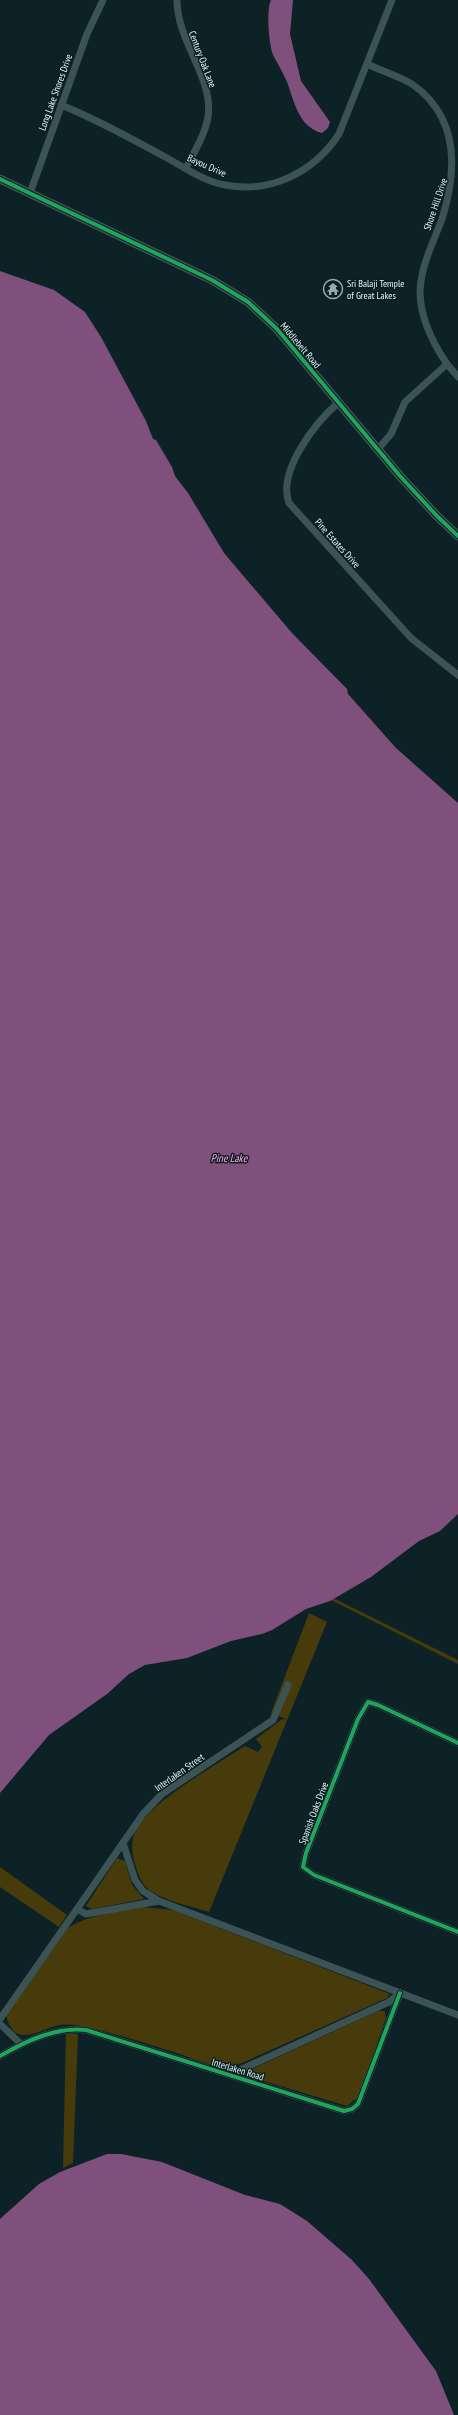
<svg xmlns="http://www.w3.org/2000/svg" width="458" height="2415" font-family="'PT Sans Narrow',sans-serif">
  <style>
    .green { fill: #473b0b }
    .water { fill: #80507c }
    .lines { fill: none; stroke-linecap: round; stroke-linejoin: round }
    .minor { stroke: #3c5356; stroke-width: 7 }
    .tertiary { stroke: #3c5356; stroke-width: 9 }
    .cycleway-casing { stroke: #0e1e20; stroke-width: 6 }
    .cycleway { stroke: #20a55d; stroke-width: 4 }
    .labels { text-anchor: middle; stroke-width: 3; stroke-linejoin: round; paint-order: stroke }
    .street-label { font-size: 10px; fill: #daf8fe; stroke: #0e1e20 }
    .poi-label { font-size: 10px; fill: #daf8fe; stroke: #0e1e20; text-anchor: start }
    .water-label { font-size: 11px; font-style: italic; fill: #fbabf2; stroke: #0e1e20 }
  </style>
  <rect width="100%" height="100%" fill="#0c2226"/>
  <g class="green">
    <path d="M329,1596L458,1660V1664L325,1597Z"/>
    <path d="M309,1613L327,1622L209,1912C190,1906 169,1902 152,1892C142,1886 138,1874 135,1864C132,1854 131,1844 134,1834C147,1803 216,1765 245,1746L258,1752L262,1747L256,1739L281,1720L286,1719L271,1713Z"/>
    <path d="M117,1858L125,1861L132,1885L144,1899L92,1909L86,1906Z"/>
    <path d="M0,1867L67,1915L59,1927L0,1887Z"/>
    <path d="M143,1907L173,1910L390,1994L387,1998L242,2063C237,2064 232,2066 227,2066C211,2067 194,2059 180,2054C148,2044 118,2034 86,2027C78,2025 69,2024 61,2025C41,2027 15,2052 6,2015L68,1928C90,1914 118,1912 143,1907Z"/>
    <path d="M378,2011H385L386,2018L383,2026L358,2097L347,2106L251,2077L249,2074L252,2069Z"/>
    <path d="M66,2034H78L73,2163L63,2168Z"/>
  </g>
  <g class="water">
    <path d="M271,0H293L290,34L301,81L330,122L328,128L322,133C298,127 294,100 287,82C283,73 278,64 273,55C269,44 266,10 271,0Z"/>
    <path d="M0,271L54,290L85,312L101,337L146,421L153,439L156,440L172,467L175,476L188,493L224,553L292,633L347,689L348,694L396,748L458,803V1514L440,1531L419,1541L371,1577L330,1601L306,1609L272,1630L262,1634L231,1641L187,1658L145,1665L129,1674L107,1694L49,1735L0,1793Z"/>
    <path d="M107,2154H121L162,2162L245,2195L280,2204L307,2221L352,2260L369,2279L436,2371L454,2415H0V2219L39,2184L60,2172Z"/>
  </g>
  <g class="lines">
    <g class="minor">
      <path d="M177,0C177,42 214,78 208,117C205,135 194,152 186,168"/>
      <path d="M367,64C382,71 398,76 412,84C458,116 458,168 442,219C433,243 421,266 420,291C420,318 432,342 447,364L405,402L391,434L378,449"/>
      <path d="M61,105C98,120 132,139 167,158C185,168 204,181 225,185C271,194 314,172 339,134L392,0"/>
      <path d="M30,193L87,34L103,0"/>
      <path d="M447,364L458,377"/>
      <path d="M338,403C316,422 277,471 289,503L411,638L458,675"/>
      <path d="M458,1743L378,1705L368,1702L358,1719L306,1853L303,1867L314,1875L458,1932"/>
      <path d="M123,1843L135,1880L143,1891L159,1901L458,2015"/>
      <path d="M77,1909L143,1814L162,1794L273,1720L288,1685"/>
      <path d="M0,2019L77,1909L86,1914L159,1901"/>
      <path d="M0,2024L21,2044"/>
      <path d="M0,2056C26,2041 55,2027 86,2030L344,2111L352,2109L358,2104L400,1993"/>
      <path d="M239,2077L242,2069L389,2002L400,1993"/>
    </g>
    <path class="tertiary" d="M0,179L212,280L248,302L277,329L400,476L436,515L458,536"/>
    <defs>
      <g id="cycleway">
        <path d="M0,179L212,280L248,302L277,329L400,476L436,515L458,536"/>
        <path d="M458,1743L378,1705L368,1702L358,1719L306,1853L303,1867L314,1875L458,1932"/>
        <path d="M0,2056C26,2041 55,2027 86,2030L344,2111L352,2109L358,2104L400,1993"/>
      </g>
    </defs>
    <use href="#cycleway" class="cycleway-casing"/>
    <use href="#cycleway" class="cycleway"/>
  </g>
  <defs>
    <symbol id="temple-ring" viewBox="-11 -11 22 22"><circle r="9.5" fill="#0e1e20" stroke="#92adb2" stroke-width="1.5"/><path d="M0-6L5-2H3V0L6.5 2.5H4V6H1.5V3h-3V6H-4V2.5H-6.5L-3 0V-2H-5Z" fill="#92adb2"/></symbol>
  </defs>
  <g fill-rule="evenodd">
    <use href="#temple-ring" x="322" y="278" width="22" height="22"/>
  </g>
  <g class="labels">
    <g class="street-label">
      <text transform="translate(203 59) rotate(69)" y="4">Century Oak Lane</text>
      <text transform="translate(55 92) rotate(-70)" y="4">Long Lake Shores Drive</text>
      <text transform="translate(207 165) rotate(24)" y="4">Bayou Drive</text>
      <text transform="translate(435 204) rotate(-71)" y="4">Shore Hill Drive</text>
      <text transform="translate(301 345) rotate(50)" y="4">Middlebelt Road</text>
      <text transform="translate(338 543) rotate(48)" y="4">Pine Estates Drive</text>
      <text transform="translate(179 1772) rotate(-35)" y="4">Interlaken Street</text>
      <text transform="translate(313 1813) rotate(-69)" y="4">Spanish Oaks Drive</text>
      <text transform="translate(238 2069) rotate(17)" y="4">Interlaken Road</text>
    </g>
    <g class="poi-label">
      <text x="347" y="287">Sri Balaji Temple<tspan x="347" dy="12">of Great Lakes</tspan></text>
    </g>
    <g class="water-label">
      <text x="229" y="1162">Pine Lake</text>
    </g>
  </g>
</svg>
